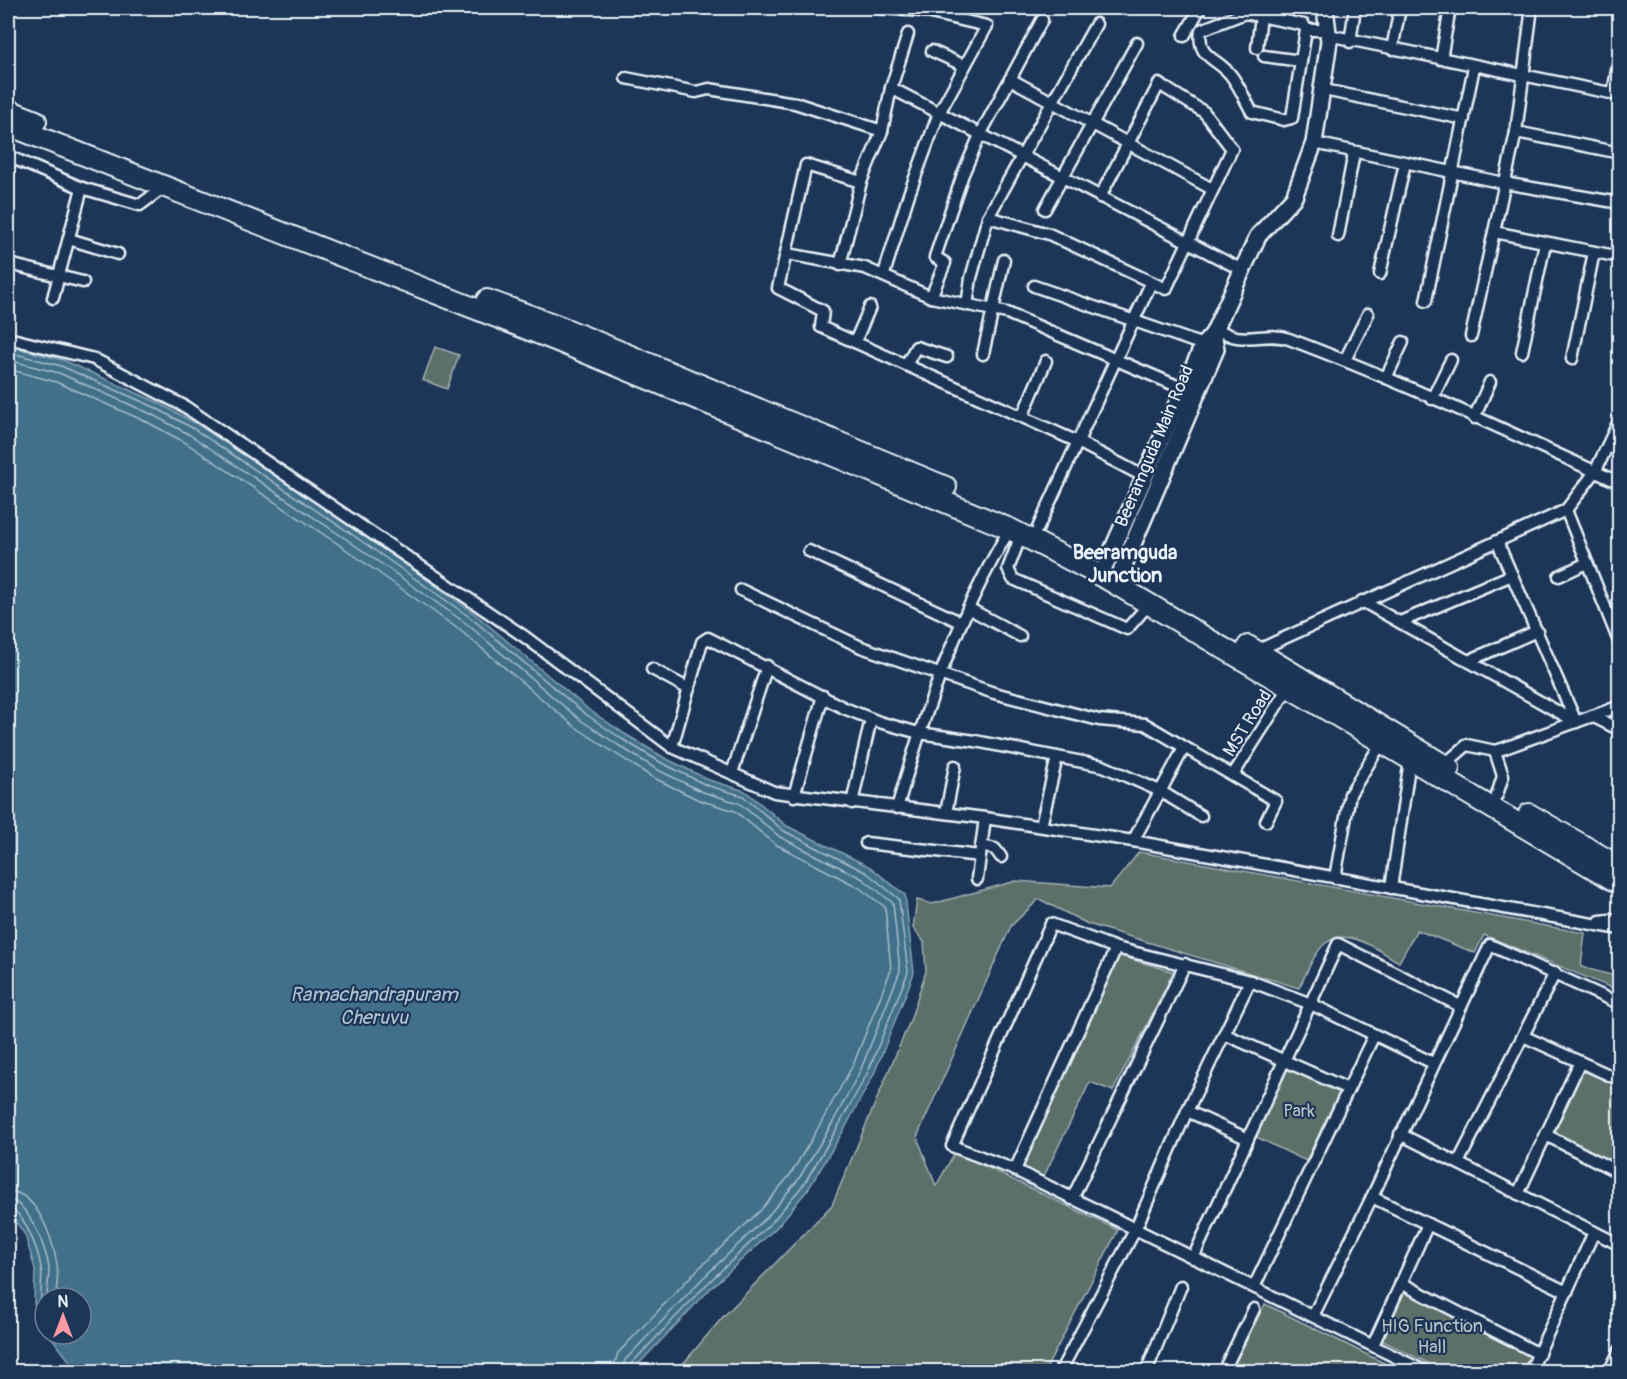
<svg xmlns="http://www.w3.org/2000/svg" width="1627" height="1379" font-family="Pangolin,sans-serif">
  <style>
    .green { fill: #5b6f6a; stroke: #a2b0b1; stroke-width: 1.5 }
    .water { fill: #436f8a; stroke: #85a3b6; stroke-width: 1.5 }
    .lines { fill: none; stroke-linecap: round; stroke-linejoin: round }
    .shore { stroke: #a6bdcc; stroke-width: 1.5 }
    .street-casing { stroke: #e8f1f8; stroke-width: 15 }
    .secondary-casing { stroke: #e8f1f8; stroke-width: 20 }
    .highway-casing { stroke: #e8f1f8; stroke-width: 24 }
    .street { stroke: #1d3557; stroke-width: 10 }
    .secondary { stroke: #1d3557; stroke-width: 15 }
    .highway { stroke: #1d3557; stroke-width: 20 }
    .labels { text-anchor: middle; stroke-width: 4.5; stroke-linejoin: round; paint-order: stroke }
    .street-label { font-size: 18px; fill: #e8f1f8; stroke: #1d3557 }
    .park-label { font-size: 18px; fill: #b7c4c6; stroke: #1d3557 }
    .neighbourhood-label { font-size: 20px; font-weight: bold; fill: #e8f1f8; stroke: #1d3557 }
    .water-label { font-size: 20px; font-style: italic; fill: #aec4d2; stroke: #1d3557 }
  </style>
  <rect width="100%" height="100%" fill="#1d3557"/>
  <filter id="ink" filterUnits="userSpaceOnUse"><feTurbulence type="fractalNoise" baseFrequency=".0167" numOctaves="2"/><feDisplacementMap in="SourceGraphic" scale="12" xChannelSelector="R" yChannelSelector="G"/><feConvolveMatrix kernelMatrix="1 2 1 2 8 2 1 2 1" color-interpolation-filters="sRGB"/></filter>
  <g filter="url(#ink)">
    <g class="green">
      <path d="M435,347L459,355L447,389L423,380Z"/>
      <path d="M1139,852L1585,933L1581,967L1619,977V991L1484,935L1475,953L1417,930L1399,962C1379,951 1348,926 1326,943C1314,952 1306,975 1299,988L1088,924L1039,899L1011,926L917,1137L936,1186L955,1152L1118,1230L1045,1371L676,1372L722,1318L832,1205L910,1021L926,971L924,942L913,928L917,900L932,904L1016,881L1110,888Z"/>
      <path d="M1117,955L1174,972L1113,1091L1090,1082L1043,1178L1022,1166Z"/>
      <path d="M1287,1068L1340,1091L1306,1161L1256,1137Z"/>
      <path d="M1582,1069L1619,1085V1167L1552,1133Z"/>
      <path d="M1402,1291L1531,1356L1524,1371H1444L1381,1340Z"/>
      <path d="M1265,1304L1400,1371H1231Z"/>
    </g>
    <path class="water" d="M8,346L63,360L157,402L197,424L354,528L475,614L588,709L625,734L663,757L709,780L745,791L787,826L870,867L905,895L914,973L874,1074L845,1128L809,1188L777,1227L711,1288L632,1371H77L49,1334H81V1298H45V1330L43,1329L37,1317L34,1303L35,1269L25,1235L8,1210Z"/>
    <g class="lines">
      <g class="shore">
        <path d="M8,352L61,366L154,407L194,429L350,533L471,618L584,713L622,739L660,762L706,785L743,796L784,831L867,873L899,899L908,972L868,1072L839,1125L804,1184L772,1222L707,1284L630,1365L628,1372"/>
        <path d="M8,360L59,373L151,414L190,435L346,539L467,624L579,719L618,745L656,769L703,792L739,803L780,837L863,879L893,903L900,971L861,1069L833,1122L798,1180L767,1217L702,1279L625,1360L621,1372"/>
        <path d="M8,369L56,382L147,422L186,443L341,546L461,631L574,726L613,752L652,777L699,800L735,811L775,844L858,887L885,907L891,970L853,1065L813,1137L790,1175L760,1211L695,1272L618,1353L612,1372"/>
        <path d="M8,1191C38,1192 53,1240 57,1265C59,1276 56,1287 56,1298"/>
        <path d="M8,1200C28,1201 48,1251 49,1270C49,1279 47,1288 47,1298"/>
        <path d="M8,1208C24,1210 39,1253 41,1268C44,1285 36,1302 45,1319"/>
      </g>
      <defs>
        <g id="street">
          <path d="M880,8L922,11L987,26L939,113L909,194L884,274"/>
          <path d="M1306,30L1292,118L1284,120L1252,112C1245,100 1239,85 1230,74C1214,56 1197,58 1201,30L1245,13L1304,25L1306,30H1328"/>
          <path d="M1328,35L1620,95"/>
          <path d="M1184,36L1200,8"/>
          <path d="M1350,42L1355,8"/>
          <path d="M1257,48L1261,16"/>
          <path d="M1392,49L1400,8"/>
          <path d="M932,51L965,66"/>
          <path d="M1264,56L1301,61"/>
          <path d="M1441,59L1450,8"/>
          <path d="M626,78L696,92L709,89L795,103L882,131"/>
          <path d="M1010,79L1212,189"/>
          <path d="M891,88L1242,270"/>
          <path d="M1324,90L1464,119"/>
          <path d="M1613,94L1620,53"/>
          <path d="M1516,132L1620,153"/>
          <path d="M1314,143L1504,183L1620,203"/>
          <path d="M8,156L82,188L140,205L164,187"/>
          <path d="M861,182L806,165L778,288L823,311L821,327L1078,442L1145,477"/>
          <path d="M1045,209L1137,43"/>
          <path d="M988,217L1096,24"/>
          <path d="M1494,232L1620,257"/>
          <path d="M1338,236L1354,153"/>
          <path d="M69,239L118,254"/>
          <path d="M787,254L865,268L931,297L1007,313L1184,389"/>
          <path d="M9,264L83,282"/>
          <path d="M840,265L861,182L882,131L891,88L908,34"/>
          <path d="M1380,274L1405,163"/>
          <path d="M1034,286L1209,347"/>
          <path d="M931,297L945,263L935,257L963,174L980,135L1042,20"/>
          <path d="M53,298L82,188"/>
          <path d="M1426,301L1474,67"/>
          <path d="M967,305L971,278L988,217L1049,234L1166,289L1232,149L1204,112L1159,84L1100,197"/>
          <path d="M1216,327C1240,348 1263,330 1289,339C1401,381 1511,433 1620,483"/>
          <path d="M1471,336L1516,132L1531,15"/>
          <path d="M8,338L94,359L184,406L525,637L672,747L774,792L985,818L1133,841L1620,929"/>
          <path d="M855,342L870,307"/>
          <path d="M1522,352L1545,243"/>
          <path d="M983,354L1004,260"/>
          <path d="M1572,359L1594,252"/>
          <path d="M1345,360L1368,314"/>
          <path d="M906,365L916,347L947,357"/>
          <path d="M1386,378L1403,342"/>
          <path d="M1432,399L1451,360"/>
          <path d="M1022,417L1046,361"/>
          <path d="M1474,418L1490,382"/>
          <path d="M1566,510L1620,644"/>
          <path d="M1038,528L1151,283"/>
          <path d="M1021,535L1008,569L1013,579L1127,629L1149,604"/>
          <path d="M1497,541L1576,722"/>
          <path d="M809,551L960,622"/>
          <path d="M1559,576L1587,563"/>
          <path d="M741,590L861,647L994,693L1099,720L1145,724L1276,801L1266,821"/>
          <path d="M1362,601L1576,722"/>
          <path d="M968,608L1020,636"/>
          <path d="M1400,622L1512,575"/>
          <path d="M1256,651L1566,510L1595,472L1620,419"/>
          <path d="M1468,661L1537,631"/>
          <path d="M652,669L689,689"/>
          <path d="M1592,716L1620,730"/>
          <path d="M672,747L702,642L708,638L844,708L879,722L919,733L975,741L1103,766L1160,791L1201,816"/>
          <path d="M1495,751L1503,776L1497,795"/>
          <path d="M1444,765L1467,745L1495,751L1502,749L1620,706"/>
          <path d="M732,773L767,666"/>
          <path d="M1233,775L1288,688"/>
          <path d="M794,796L823,696"/>
          <path d="M852,803L871,719"/>
          <path d="M897,808C925,710 957,617 1010,529"/>
          <path d="M946,813L955,766"/>
          <path d="M1041,826L1057,757"/>
          <path d="M1133,841L1184,748"/>
          <path d="M866,843L980,856"/>
          <path d="M981,846L995,849L1001,857"/>
          <path d="M1335,878L1350,794L1382,742"/>
          <path d="M977,879L985,818"/>
          <path d="M1391,888L1410,760"/>
          <path d="M1600,921L1620,919"/>
          <path d="M1224,1034L1348,1089"/>
          <path d="M1523,1036L1620,1080"/>
          <path d="M1187,1111L1248,1139"/>
          <path d="M1400,1134L1620,1245"/>
          <path d="M1546,1135L1620,1173"/>
          <path d="M1458,1163L1555,973"/>
          <path d="M1015,1170L1116,948"/>
          <path d="M1518,1194L1580,1062"/>
          <path d="M1372,1197L1567,1292"/>
          <path d="M1072,1199L1185,964"/>
          <path d="M1193,1258L1338,944L1460,1006"/>
          <path d="M1401,1283L1539,1354"/>
          <path d="M1254,1287L1374,1035"/>
          <path d="M1314,1314L1372,1197L1490,945L1620,1004"/>
          <path d="M1373,1345L1428,1224"/>
          <path d="M1060,1372L1135,1230L1187,1111L1250,981"/>
          <path d="M1146,1372L1181,1286"/>
          <path d="M1223,1372L1254,1309"/>
          <path d="M1426,1372L1015,1170L952,1146L1051,924L1116,948L1250,981L1311,1004L1433,1063"/>
          <path d="M1530,1372L1594,1232"/>
          <path d="M1609,1372L1620,1350"/>
        </g>
        <g id="secondary">
          <path d="M1106,564L1203,345L1213,334L1258,236L1294,197L1314,143L1329,41L1325,8"/>
          <path d="M1121,572L1216,349L1213,334"/>
        </g>
        <g id="highway">
          <path d="M8,110L36,121"/>
          <path d="M8,125L555,340L1010,529L1107,579L1620,884"/>
          <path d="M487,300L561,327L946,487"/>
          <path d="M1248,646L1449,768"/>
          <path d="M1529,814L1620,867"/>
        </g>
      </defs>
      <use href="#street" class="street-casing"/>
      <use href="#secondary" class="secondary-casing"/>
      <use href="#highway" class="highway-casing"/>
      <use href="#street" class="street"/>
      <use href="#secondary" class="secondary"/>
      <use href="#highway" class="highway"/>
    </g>
  </g>
  <g class="labels">
    <g class="street-label">
      <text transform="translate(1154 446) rotate(-67)" y="6">Beeramguda Main Road</text>
      <text transform="translate(1247 723) rotate(-58)" y="6">MST Road</text>
    </g>
    <g class="park-label">
      <text x="1299" y="1117">Park</text>
      <text x="1432" y="1332">HIG Function<tspan x="1432" dy="21">Hall</tspan></text>
    </g>
    <g class="neighbourhood-label">
      <text x="1125" y="559">Beeramguda<tspan x="1125" dy="23">Junction</tspan></text>
    </g>
    <g class="water-label">
      <text x="374" y="1001">Ramachandrapuram<tspan x="374" dy="23">Cheruvu</tspan></text>
    </g>
  </g>
  <rect width="1627" height="1379" fill="none" stroke="#1d3557" stroke-width="30"/>
  <rect x="15" y="15" width="1597" height="1349" fill="none" stroke="#e8f1f8" stroke-width="2" filter="url(#ink)"/>
  <g transform="translate(63 1316)"><circle r="28" fill="#1d3557" stroke="#6e8097" stroke-width="1.5"/>
  <path d="M0-4.5L10 22L0 15L-10 22Z" fill="#ff9aa2"/>
  <text y="-9" font-size="16" font-weight="bold" text-anchor="middle" fill="#e8f1f8">N</text>
  </g>
</svg>
